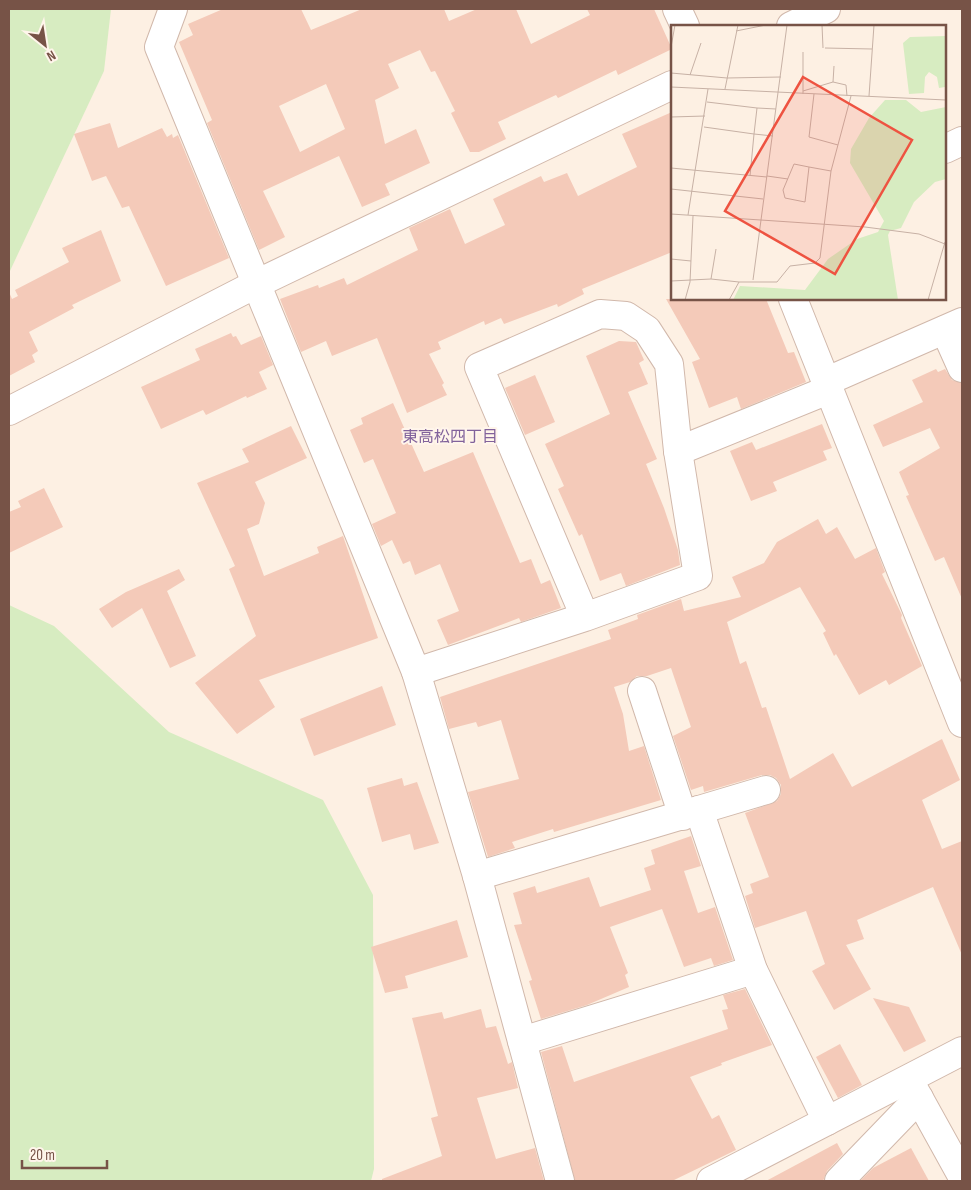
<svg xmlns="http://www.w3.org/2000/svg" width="971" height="1190" font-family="'Sofia Sans Condensed','Noto Sans JP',sans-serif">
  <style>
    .green { fill: #d7ecc1 }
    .building { fill: #f4cab9; fill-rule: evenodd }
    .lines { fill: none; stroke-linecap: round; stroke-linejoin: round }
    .minor-casing { stroke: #d1b8ab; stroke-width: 30 }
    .minor { stroke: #fff; stroke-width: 28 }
    .labels { text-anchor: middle; stroke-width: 4; stroke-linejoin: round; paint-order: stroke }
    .neighbourhood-label { font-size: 16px; fill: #81629b; stroke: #fff5eb }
    .inset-road { fill: none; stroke: #c7b1a5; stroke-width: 1 }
    .view { fill: #ee5341; fill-opacity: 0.15; stroke: #ee5341; stroke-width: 2.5 }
    .inset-edge { fill: none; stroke: #775347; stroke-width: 2.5 }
  </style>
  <rect width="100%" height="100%" fill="#fdf0e3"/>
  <g class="green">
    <path d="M9,9H111L104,71L9,273Z"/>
    <path d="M9,605L54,626L169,732L323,800L373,895L374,1169L371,1181H9Z"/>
  </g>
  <g class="building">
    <path d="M223,9H301L311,30L362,9H444L449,21L477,9H516L531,44L590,15L587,9H654L672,49L618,75L616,70L558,98L556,95L498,122L506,139L479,152H470L451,113L455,111L435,71L431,72L420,50L388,64L399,88L375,100L385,144L416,129L430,163L385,184L390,195L362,207L339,156L263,191L285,237L259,250L207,123L212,120L179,42L193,35L188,24ZM326,84L345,129L300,152L279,106Z"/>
    <path d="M672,112V252L582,289L584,294L558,307L557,304L504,324L501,318L485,325L484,321L438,342L441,349L429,354L444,383L442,385L447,395L407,413L377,338L332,356L326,341L301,352L280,299L318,285L319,288L344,278L347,285L418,250L409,228L450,209L465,244L505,225L493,199L541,176L544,182L567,173L578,196L637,167L622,134Z"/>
    <path d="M110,123L118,148L162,128L167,137L172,134L173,138L178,135L229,258L166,286L129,206L122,208L106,176L92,181L74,134Z"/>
    <path d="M101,230L121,281L72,305L74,308L29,332L38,351L32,355L35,362L9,376V292L12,299L18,296L15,290L69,262L62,248Z"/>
    <path d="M666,299H766L788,353L794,352L806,382L741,409L737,397L709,408L692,362L700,359Z"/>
    <path d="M231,333L233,337L236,336L241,345L261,336L273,365L259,372L267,389L247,398L246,396L206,415L203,410L161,429L141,387L200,360L195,349Z"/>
    <path d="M619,341L636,342L644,360L639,363L648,384L628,392L657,459L646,464L664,508L678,550L680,565L626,586L621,573L600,581L582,534L579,536L558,489L564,486L545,444L610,414L586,356Z"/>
    <path d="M936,369L938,372L945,369L952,380L962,383V599L944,557L935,561L906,496L909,495L899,472L940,448L930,428L883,447L873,425L923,402L912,380Z"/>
    <path d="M535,375L555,422L525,435L505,388Z"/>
    <path d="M393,403L424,472L473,452L520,563L531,559L541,584L550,580L561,608L521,622L519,618L448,645L437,620L459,611L440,564L415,575L410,561L403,564L392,540L381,546L372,524L396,513L373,459L364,463L350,430L363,424L361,418Z"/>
    <path d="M822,424L832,448L823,451L827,460L773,482L777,491L751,501L730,451L752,442L756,450Z"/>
    <path d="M291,426L307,458L255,482L265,503L259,524L247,529L264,576L319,553L317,547L343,536L378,638L259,680L275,707L237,734L195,683L256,636L229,569L235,566L197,483L249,462L242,449Z"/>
    <path d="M44,488L63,527L9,553V512L21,507L18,501Z"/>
    <path d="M818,519L826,534L837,527L855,559L876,548L885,572L882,574L902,615L901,618L922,666L889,685L886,680L859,695L836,654L834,656L823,633L826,631L800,587L727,622L740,664L746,661L762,708L766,707L790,779L833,753L852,787L942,739L960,780L922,800L942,849L962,841V955L933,887L857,920L864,939L846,945L871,989L834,1010L812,971L825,964L806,911L755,928L745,896L753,893L750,884L769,877L745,813L777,801L781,794V785L776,778L770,775H762L704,792L703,786L691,790L673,736L691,727L671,668L647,676H637L630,682L614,687L623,714L629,751L644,746L661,800L554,832L553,829L512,842L515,848L488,857L468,792L519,779L501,720L478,727L476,722L449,729L440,697L611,639L608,630L638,619L637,615L681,599L684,611L741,597L732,577L764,563L777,542Z"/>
    <path d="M179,569L185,580L167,591L196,656L170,668L142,608L112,628L99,609L126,592Z"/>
    <path d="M382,686L396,725L314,756L300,719Z"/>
    <path d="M402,778L404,786L417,782L439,843L414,850L410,834L382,842L367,788Z"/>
    <path d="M691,836L701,866L684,871L698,913L715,907L733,960L714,966L711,958L684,967L662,909L610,927L628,973L625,975L629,987L587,1005L541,1019L529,981L532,980L514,925L522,924L513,893L535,886L537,893L589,877L600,907L651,890L644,868L655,864L651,850Z"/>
    <path d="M457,920L468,957L405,976L408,988L385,993L371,947Z"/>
    <path d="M745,989L772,1045L721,1063L722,1065L690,1077L712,1119L719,1115L736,1150L672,1181H575L541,1052L562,1046L574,1082L728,1029L722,1010L728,1009L723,995Z"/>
    <path d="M873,998L909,1007L926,1041L904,1052Z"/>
    <path d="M481,1009L486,1028L496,1026L508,1064L512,1062L518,1088L477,1098L496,1159L535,1148L544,1181H382V1179L442,1156L431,1118L438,1116L412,1018L442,1012L444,1019Z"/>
    <path d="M840,1044L862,1085L838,1098L816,1057Z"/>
    <path d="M837,1143L843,1154L827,1171L823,1181H766Z"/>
    <path d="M911,1148L929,1181H860L873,1168Z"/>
  </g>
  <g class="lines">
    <defs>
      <g id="minor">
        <path d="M173,9L159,47L416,672L477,876L560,1181"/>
        <path d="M677,9L685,26"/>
        <path d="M791,26L826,9"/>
        <path d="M945,149L962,141"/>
        <path d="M793,299L962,723"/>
        <path d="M945,330L962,368"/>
        <path d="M825,382L962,322"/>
        <path d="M9,411L256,284L672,85"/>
        <path d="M678,451L828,390"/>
        <path d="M416,672L585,617L698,576L678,451L669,364L647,330L626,316L600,314L479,367L585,617"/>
        <path d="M642,691L683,816"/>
        <path d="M699,810L766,790"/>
        <path d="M477,876L699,810L753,970L827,1121"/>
        <path d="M522,1041L753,970"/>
        <path d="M910,1082L962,1176"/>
        <path d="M711,1181L962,1051"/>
        <path d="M839,1181L919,1098"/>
      </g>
    </defs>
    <use href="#minor" class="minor-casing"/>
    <use href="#minor" class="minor"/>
  </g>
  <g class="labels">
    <g class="neighbourhood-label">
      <text x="450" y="442">東高松四丁目</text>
    </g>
  </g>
  <g transform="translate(671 25)">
    <rect width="275" height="275" fill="#fdf0e3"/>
    <path d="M275,11L274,62L268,63L266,52L258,47L254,52L253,68L238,69L232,18L239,12ZM214,75H235L250,87L275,82V154L264,157L243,177L230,203L219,206L217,210L227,275H62L69,261L134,265L157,234L186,214L207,207L213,196L179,138L180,124L198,93Z" fill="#d7ecc1"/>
    <path class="inset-road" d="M151,0L152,23M65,6L95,0M0,22L4,0M154,23L201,24M0,48L56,53L110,52M19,50L30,18M162,57L175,60L176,71M0,62L275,75M54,64L67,0M132,66L162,57L163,41M132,69V27M143,69L138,112L167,120M198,71L203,0M36,77L86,83M0,92L34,91M33,102L83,109L86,83L105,84M138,142L134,177L114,173L112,165L123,139L138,142L160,146M0,143L96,152M79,151L83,109L102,111M96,151L117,154M0,164L92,174M0,189L194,202L248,209L274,219M17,190L37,64M45,224L40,254L68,257M0,234L20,236M82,255L116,0M0,256L40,254M14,275L19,257L22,191M58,275L68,257H106L119,241L144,238L149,233L160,146L180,71M257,275L274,217"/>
    <path class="view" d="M132,52L241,115L164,249L54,186Z"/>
    <rect width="275" height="275" class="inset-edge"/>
  </g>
  <rect width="971" height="1190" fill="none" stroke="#775347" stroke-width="20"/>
  <g transform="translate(45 45) rotate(150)" stroke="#fff5eb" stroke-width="4" paint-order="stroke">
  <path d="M0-4L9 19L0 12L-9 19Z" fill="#775347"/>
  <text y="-8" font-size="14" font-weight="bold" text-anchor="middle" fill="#775347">N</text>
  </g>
  <path d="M22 1160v8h85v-8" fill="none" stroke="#775347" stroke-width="2.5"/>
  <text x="30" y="1160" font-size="15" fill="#775347" stroke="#fff5eb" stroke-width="4" paint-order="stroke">20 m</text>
</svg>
